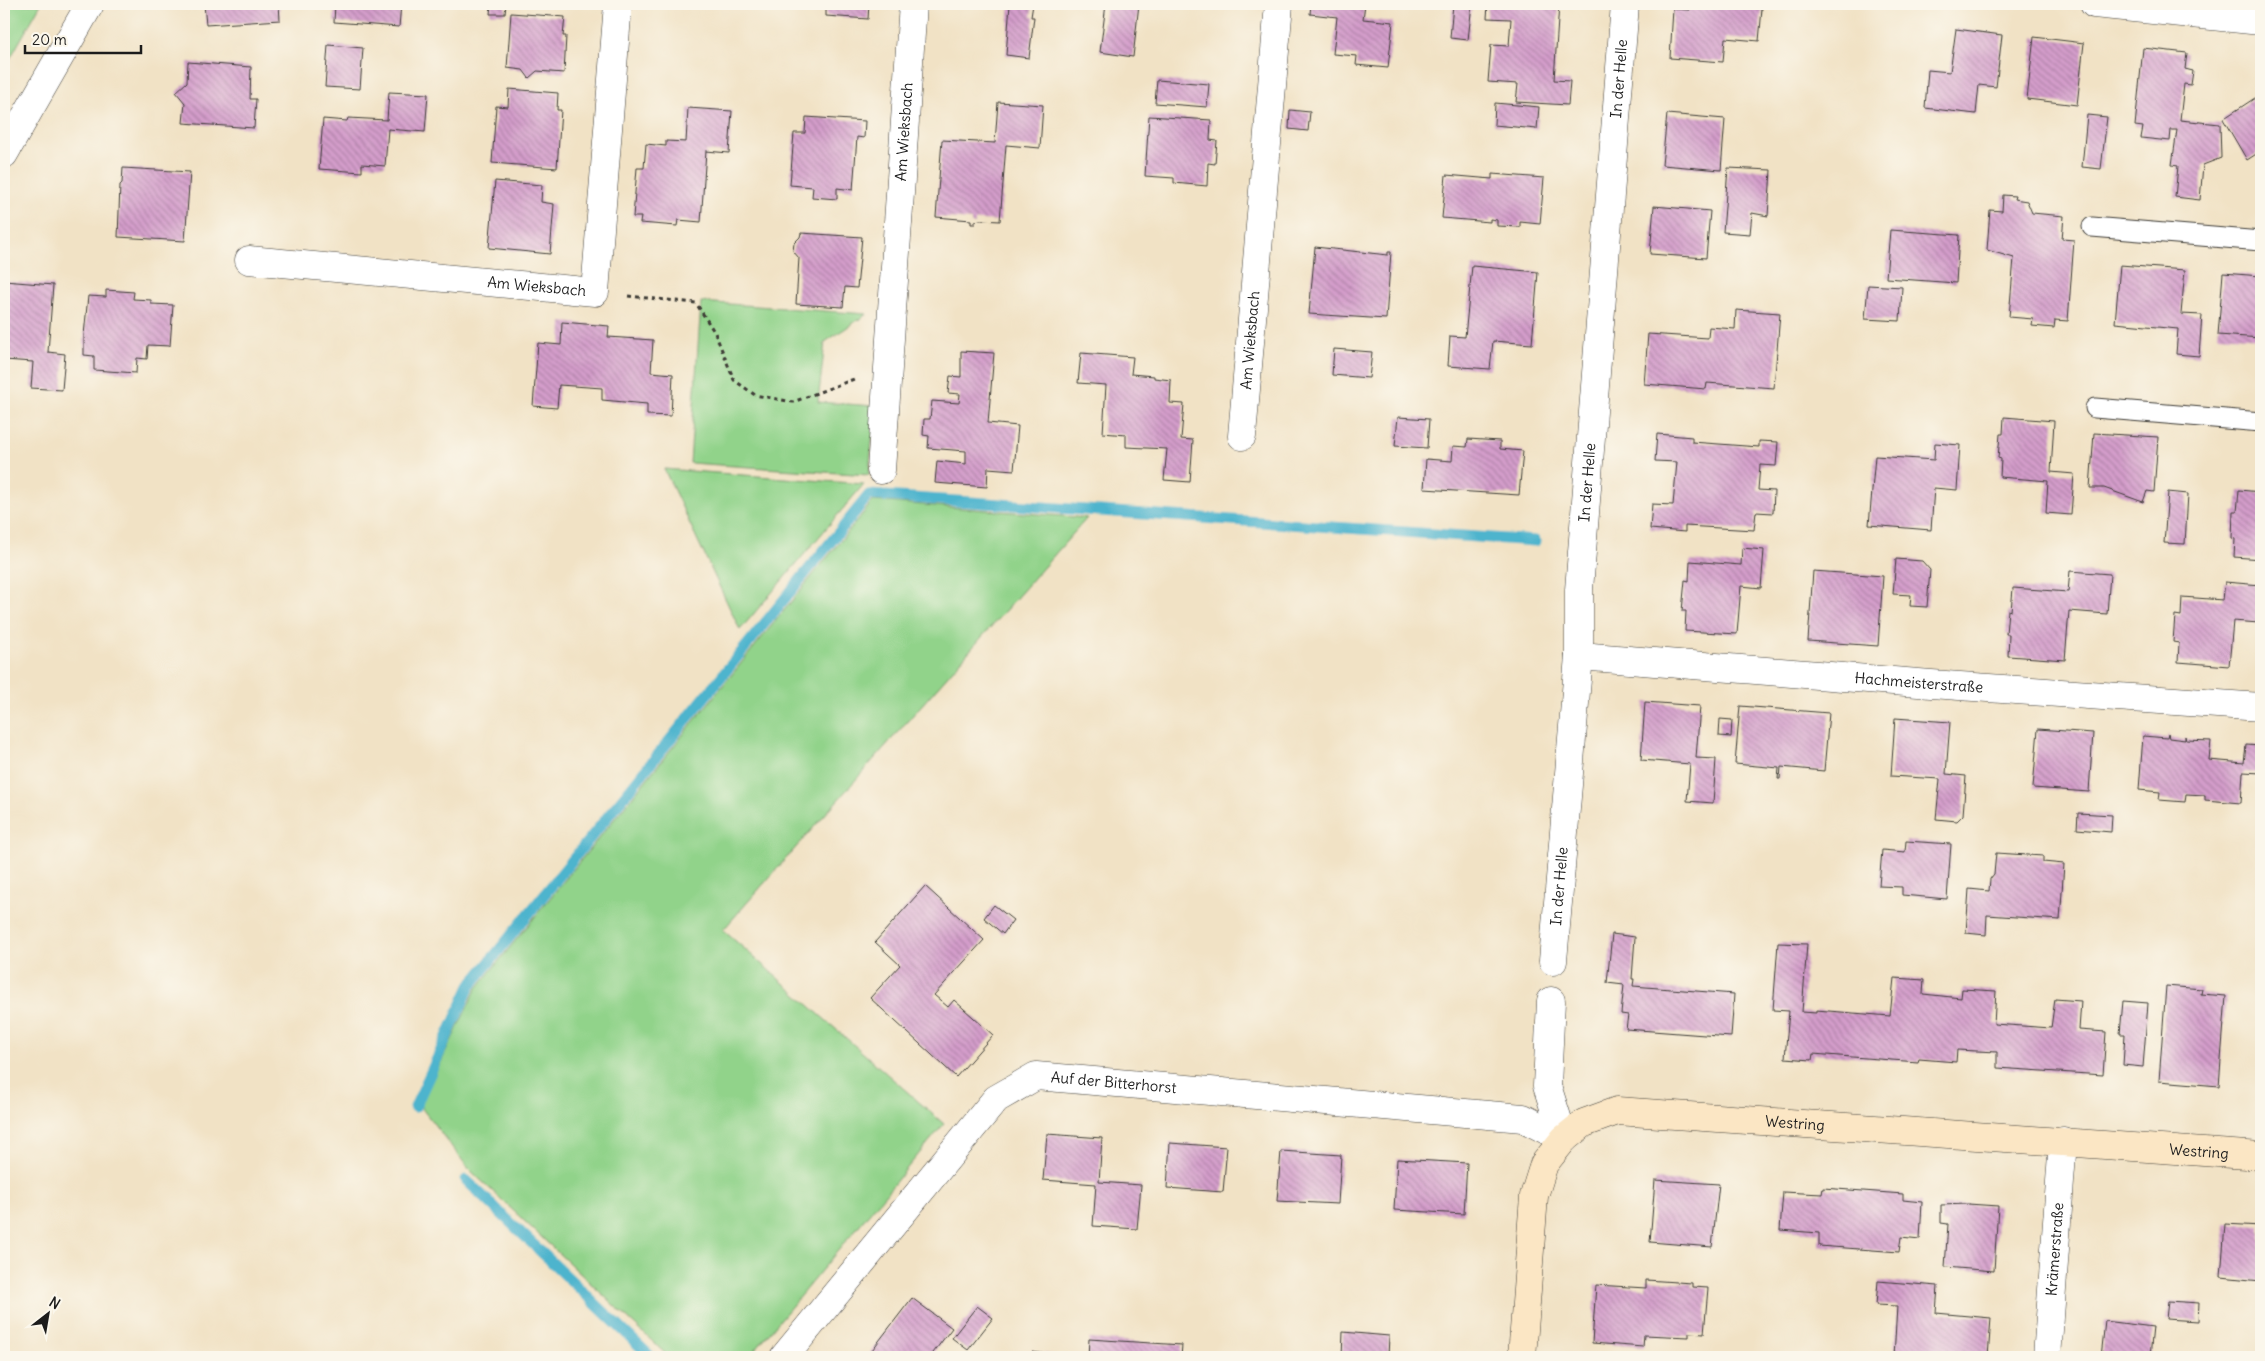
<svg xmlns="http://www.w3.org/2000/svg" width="2265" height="1361" font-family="Delius,sans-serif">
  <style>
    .green { fill: #91d38a; stroke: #567853 }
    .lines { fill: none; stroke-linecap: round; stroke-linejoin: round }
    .stream { stroke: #4eb4cd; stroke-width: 11 }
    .building { fill: url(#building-back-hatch) }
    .service-casing { stroke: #3c3a35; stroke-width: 21 }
    .minor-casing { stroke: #3c3a35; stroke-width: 29 }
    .secondary-casing { stroke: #3c3a35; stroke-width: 29 }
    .path { stroke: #3c3a35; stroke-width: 3; stroke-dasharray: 4 4; stroke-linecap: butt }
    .service { stroke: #fff; stroke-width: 19 }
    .minor { stroke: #fff; stroke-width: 28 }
    .secondary { stroke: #fbe6c4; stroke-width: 28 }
    .labels { text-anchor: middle; stroke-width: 4; stroke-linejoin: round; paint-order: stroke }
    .street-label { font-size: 15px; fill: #1c1c1c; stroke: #fbf7ec }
  </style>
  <defs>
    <pattern id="building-back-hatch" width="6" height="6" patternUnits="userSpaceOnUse" patternTransform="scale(1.25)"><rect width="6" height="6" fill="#d49dcb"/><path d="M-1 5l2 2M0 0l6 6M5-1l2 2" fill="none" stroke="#ab7fa4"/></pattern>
  </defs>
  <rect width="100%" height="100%" fill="#fbf7ec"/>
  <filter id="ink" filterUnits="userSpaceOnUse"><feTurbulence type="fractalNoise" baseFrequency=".02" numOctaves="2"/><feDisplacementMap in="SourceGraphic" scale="10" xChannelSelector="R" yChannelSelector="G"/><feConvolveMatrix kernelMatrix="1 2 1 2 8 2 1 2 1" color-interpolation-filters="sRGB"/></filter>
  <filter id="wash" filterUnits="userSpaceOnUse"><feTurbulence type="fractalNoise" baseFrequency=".0096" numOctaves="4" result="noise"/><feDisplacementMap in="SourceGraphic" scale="20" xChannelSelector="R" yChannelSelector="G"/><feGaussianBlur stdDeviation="1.12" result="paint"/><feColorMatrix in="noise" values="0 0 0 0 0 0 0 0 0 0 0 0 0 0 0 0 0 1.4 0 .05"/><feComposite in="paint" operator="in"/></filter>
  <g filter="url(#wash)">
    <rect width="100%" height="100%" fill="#f1e2c5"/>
    <g class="green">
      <path d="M4,4H41L4,69Z"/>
      <path d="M701,302L867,314L825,342L818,402L875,406L869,475L690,463Z"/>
      <path d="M664,469L864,484L740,630Z"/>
      <path d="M873,501L1087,518L723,930L944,1124L749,1357H669L469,1169L420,1106L476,989Z"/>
    </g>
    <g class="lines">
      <g class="stream">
        <path d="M415,1107L470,986L869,495L1535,541"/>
        <path d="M466,1180L651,1357"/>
      </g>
    </g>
    <g id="blocks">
      <g class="building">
        <path d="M204,4H279L280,20L206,25Z"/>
        <path d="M335,4H401L399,27L334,22Z"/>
        <path d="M491,4H506L505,14H490Z"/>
        <path d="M826,4H869L868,19L826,16Z"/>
        <path d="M1010,4H1033L1031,17H1034L1029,58L1006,55Z"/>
        <path d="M1106,4H1139L1133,57L1100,52Z"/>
        <path d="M1311,4H1365L1363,19L1393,22L1388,68L1356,65L1357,56L1333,54L1337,17L1310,14Z"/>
        <path d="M1453,4H1472L1468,40L1450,38Z"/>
        <path d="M1488,4H1559L1554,80L1570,81L1568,105L1516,102L1518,84L1488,82L1491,45L1509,46L1511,19L1487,18Z"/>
        <path d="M1690,4H1719L1762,9L1759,41L1725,38L1723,62L1670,58L1673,9L1690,10Z"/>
        <path d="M511,13L565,17L563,36H566L564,73L537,71L529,78L523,70L507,68Z"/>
        <path d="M1956,29L2002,35L1996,87L1979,85L1976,114L1925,108L1928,70L1950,72Z"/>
        <path d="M2034,37L2084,43L2077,105L2027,99Z"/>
        <path d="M328,45L363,48L360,89L325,87Z"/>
        <path d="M2143,48L2187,53L2185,69L2193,71L2191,85L2184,84L2180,120L2220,124L2221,158L2203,165L2200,200L2175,197L2178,166L2172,165L2177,130H2171L2170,141L2141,138L2143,127L2135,126Z"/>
        <path d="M188,62L251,67L250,99H256L254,128L183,123L185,103L176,92L187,82Z"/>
        <path d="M1157,80L1209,84L1207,107L1155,103Z"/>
        <path d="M509,89L558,93L557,110H561L557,168L492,163L496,106L508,107Z"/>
        <path d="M389,92L428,94L425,132L388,129L385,166L362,164V172L319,169L323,119L347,121L348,118L387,120Z"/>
        <path d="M2261,94V151L2247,160L2223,119Z"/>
        <path d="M998,102L1043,105L1040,148L1006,145L1000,221L980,220L975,221V224H971V220L936,217L942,140L995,143Z"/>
        <path d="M1495,103L1539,107L1537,129L1494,125Z"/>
        <path d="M688,108L732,111L729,153L706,151L701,222L678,220L677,226L640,223L641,217H633L637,168H644L646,144L666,146V141L686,142Z"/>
        <path d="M1290,110L1310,112L1308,131L1289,129Z"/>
        <path d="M1667,114L1725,119L1721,170L1662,165Z"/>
        <path d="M2087,115L2107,117L2101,169L2082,167Z"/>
        <path d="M1149,116L1211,120L1210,140L1217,141L1215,164L1208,163L1207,186L1174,183V178L1145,176Z"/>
        <path d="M806,117L865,121L864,138L857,137L853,190L837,188V199L812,197L813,187L790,185L794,133H805Z"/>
        <path d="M123,168L190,172L185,241L118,237L120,185L122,183Z"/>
        <path d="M1728,168L1771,170L1768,216L1752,213L1750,234L1723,232Z"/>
        <path d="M1492,174L1544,178L1540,224L1520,222V227L1497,226V220L1490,219V222L1442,218L1446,175L1492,179Z"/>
        <path d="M495,181L542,185L541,202L554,204L550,254L489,248Z"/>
        <path d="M2003,195L2015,196L2014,199L2027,201L2032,213L2064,216L2062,239L2074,240L2068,321L2055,320L2054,328L2032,326L2033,319L2009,317L2014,258L1987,250L1990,210L2002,211Z"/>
        <path d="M1654,206L1710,211L1706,258L1650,254Z"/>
        <path d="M1890,230L1959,235L1956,283L1886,278Z"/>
        <path d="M801,233L862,237L857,288L845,287L843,307L796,304L799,258L793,251L794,243L800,237Z"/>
        <path d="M1315,247L1388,255V252H1391L1386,319L1309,314Z"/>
        <path d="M2120,265L2185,270L2181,314L2202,315L2199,356L2176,354L2178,329L2115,323Z"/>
        <path d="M1472,266L1538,272L1532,344L1493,341L1490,369L1448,366L1450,336L1465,337Z"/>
        <path d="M2223,273L2261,276V338L2218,335Z"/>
        <path d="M4,281L53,285L48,352L65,354L62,390L31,388L33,362L4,360Z"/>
        <path d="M1868,285L1902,287L1900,321L1865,319Z"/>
        <path d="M106,290L134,292L133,299L151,300V304L173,305L170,346L148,345L147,359L137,358L136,373L94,370V356L84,355V335L88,296L106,297Z"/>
        <path d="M1736,310L1780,313L1774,388L1707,383L1706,389L1644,384L1648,334L1708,338L1709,327L1735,329Z"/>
        <path d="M562,322L609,326L608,337L653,340L651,372L673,374L671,416L647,415V404L602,400V388L559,385L557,408L533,406L538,343L561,345Z"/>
        <path d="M1334,349L1372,352L1369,378L1332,375Z"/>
        <path d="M961,351L994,353L988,423L1018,426L1014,470L988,468L987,487L935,483L937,461L966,464V451L928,448L929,436L923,435L924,419H930L932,401L959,403L960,394L948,393L950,376L961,377Z"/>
        <path d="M1081,353L1133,357L1131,374L1154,376V378L1171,380L1170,403L1184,404L1181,439L1193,440L1190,482L1164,480L1167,449L1126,447V435L1103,433L1106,385L1078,383Z"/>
        <path d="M1398,417L1429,419L1427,448L1395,446Z"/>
        <path d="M2004,417L2054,421L2051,472L2074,474L2071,515L2046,513L2048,481L2000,477L2001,459L1998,458L2000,434H2003Z"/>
        <path d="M2094,433L2158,437L2154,492L2147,491L2143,502L2104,488H2090Z"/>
        <path d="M1657,434L1692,437V442L1759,447V441L1778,442L1776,466L1760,465L1758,490L1774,491L1773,513L1756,512L1754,530L1685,526V532L1650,529L1652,504L1673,505L1677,462L1655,461Z"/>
        <path d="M1468,439L1500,441V449L1523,451L1519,495L1424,489L1426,459L1452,461L1453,446L1467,447Z"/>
        <path d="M1935,443L1960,445L1957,490L1934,488L1931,530L1869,525L1875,456L1934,460Z"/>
        <path d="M2239,490L2261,492V559L2234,557L2235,539L2232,538L2233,512H2237Z"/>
        <path d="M2168,492L2188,494L2185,544L2164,543Z"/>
        <path d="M1742,548L1764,550L1761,588L1741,586L1737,634L1685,631L1686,611H1682L1685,580L1689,581L1690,561L1741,565Z"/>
        <path d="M1896,559L1922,561L1930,570L1927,607L1910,606L1911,595L1893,594Z"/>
        <path d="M1813,571L1883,576L1878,646L1808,641Z"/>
        <path d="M2070,571L2110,574L2107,614L2069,611L2065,660L2008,656L2009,634H2006L2008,610L2011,611L2013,588L2068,592Z"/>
        <path d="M2225,582L2261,585L2259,623L2233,621L2229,666L2178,662L2179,643L2173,642L2175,615L2181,616L2182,597L2223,600Z"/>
        <path d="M1645,702L1700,706L1696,758L1716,759L1713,803L1687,801L1690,764L1641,760Z"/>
        <path d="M1740,706L1829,713L1824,771L1781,767L1780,779H1778L1779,768L1735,764Z"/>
        <path d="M1895,718L1950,722L1946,774L1966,776L1963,815L1957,821L1936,819L1940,779L1891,776Z"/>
        <path d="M1720,719L1732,720L1731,737L1719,736Z"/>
        <path d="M2038,729L2093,733L2089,792L2033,788Z"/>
        <path d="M2168,734L2169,738L2185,740V736L2186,740L2211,741L2209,760L2244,763L2246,745L2261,746V773L2243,772L2241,803L2205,800V795L2186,794L2185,802L2159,800L2160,792L2139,790L2143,736L2167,738Z"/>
        <path d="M2078,813L2112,815L2111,832L2077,829Z"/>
        <path d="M1906,841L1951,844L1947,899L1902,895V887L1879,886L1882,850L1905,852Z"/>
        <path d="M1996,853L2043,856V862L2064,864L2060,920L1987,915L1986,935L1966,933L1969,889L1989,891L1990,879L1994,874Z"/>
        <path d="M925,886L984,940L934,995L948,1007L954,1000L993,1035L956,1077L870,998L900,965L875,942Z"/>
        <path d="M994,905L1013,920L1003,934L984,918Z"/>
        <path d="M1612,934L1635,937L1632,979H1634L1633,986L1734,994L1731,1037L1626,1029L1628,1015L1621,1014L1624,985L1607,983Z"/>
        <path d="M1778,943L1807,944L1802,1012L1816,1013V1010L1890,1016L1894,978L1924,980L1923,994L1961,998L1962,989L1996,991L1994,1024L2051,1028L2055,999L2081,1001L2079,1030L2106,1032L2103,1075L1997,1068V1052L1957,1050L1956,1062L1919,1059L1918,1062L1813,1054L1812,1060L1785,1058L1789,1011L1773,1010Z"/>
        <path d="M2166,986L2202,989L2201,994L2226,996L2219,1086L2159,1081Z"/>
        <path d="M2123,1001L2148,1003L2143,1067L2123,1065L2125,1034H2120Z"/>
        <path d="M2260,1007L2261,1008V1032H2258Z"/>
        <path d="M1047,1134L1102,1138L1099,1182L1141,1185L1137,1229L1093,1226L1096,1184L1043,1180Z"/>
        <path d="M1170,1143L1227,1147L1223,1192L1167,1188Z"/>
        <path d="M1281,1151L1341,1155L1338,1204L1277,1201Z"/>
        <path d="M1397,1159L1467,1163L1464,1214L1394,1210Z"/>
        <path d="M1655,1180L1719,1184L1712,1247L1650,1242Z"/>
        <path d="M1823,1188L1903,1194V1200L1922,1202L1920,1239L1901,1237L1899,1252L1819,1246V1233L1780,1230L1783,1192L1822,1194Z"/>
        <path d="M1968,1204L1998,1206L1994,1271L1945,1267L1948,1224L1941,1223V1205Z"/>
        <path d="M2225,1224L2261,1226V1281L2221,1277Z"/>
        <path d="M1646,1280L1692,1283V1287L1708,1288L1704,1334L1689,1333V1337L1644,1335L1643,1347L1592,1343L1596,1285L1646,1288Z"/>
        <path d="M1878,1281L1938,1286L1936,1313L1991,1318L1988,1357H1894L1897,1306L1876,1305Z"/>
        <path d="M912,1298L952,1328L930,1357H873L869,1354Z"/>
        <path d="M2168,1301L2199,1303L2198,1321L2166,1319Z"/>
        <path d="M977,1306L993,1318L968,1350L952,1338Z"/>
        <path d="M2105,1321L2153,1327L2150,1357H2101Z"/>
        <path d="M1343,1332L1389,1336L1388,1357H1342Z"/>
        <path d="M1089,1339L1182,1345L1181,1357H1088Z"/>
        <path d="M1032,1352L1062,1356V1357H1031Z"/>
      </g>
    </g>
  </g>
  <g filter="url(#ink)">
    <use href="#blocks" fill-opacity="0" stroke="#3c3a35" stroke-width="1"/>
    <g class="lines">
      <defs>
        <g id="service">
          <path d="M2092,227L2261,241"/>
          <path d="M2095,408L2261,422"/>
        </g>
        <g id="minor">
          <path d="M2094,4L2261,21"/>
          <path d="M4,154L90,4"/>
          <path id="s1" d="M249,260L595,292L618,4"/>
          <path id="s2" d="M1242,436L1279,4"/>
          <path id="s3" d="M881,470L913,4"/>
          <path id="s4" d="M1579,656L1931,684L2261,707"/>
          <path id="s5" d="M1553,961L1579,656V590L1625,4"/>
          <path d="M1551,1001L1547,1086L1564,1139"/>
          <path id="s6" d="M784,1357L996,1099L1036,1076L1523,1118L1564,1139"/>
          <path id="s7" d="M2047,1357L2063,1141"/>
        </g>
        <g id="secondary">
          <path id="s8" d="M1522,1357L1534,1196L1544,1164L1564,1139L1584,1123L1617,1111L2261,1156"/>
        </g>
      </defs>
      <use href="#service" class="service-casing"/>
      <use href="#minor" class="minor-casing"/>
      <use href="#secondary" class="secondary-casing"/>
      <path class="path" d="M628,296L696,303L715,333L734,380L755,395L793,402L854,379"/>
      <use href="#service" class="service"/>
      <use href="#minor" class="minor"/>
      <use href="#secondary" class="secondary"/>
    </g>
  </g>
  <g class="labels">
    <g class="street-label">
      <text dy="5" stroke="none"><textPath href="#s5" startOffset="885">In der Helle</textPath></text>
      <text dy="5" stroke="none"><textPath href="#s3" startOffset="339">Am Wieksbach</textPath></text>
      <text dy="5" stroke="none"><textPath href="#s1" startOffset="289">Am Wieksbach</textPath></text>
      <text dy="5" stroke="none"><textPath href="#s2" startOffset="96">Am Wieksbach</textPath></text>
      <text dy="5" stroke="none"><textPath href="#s5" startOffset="480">In der Helle</textPath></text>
      <text dy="5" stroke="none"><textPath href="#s4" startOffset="341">Hachmeisterstraße</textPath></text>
      <text dy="5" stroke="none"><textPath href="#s5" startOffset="75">In der Helle</textPath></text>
      <text dy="5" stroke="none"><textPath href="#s6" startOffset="458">Auf der Bitterhorst</textPath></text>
      <text dy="5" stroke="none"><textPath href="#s8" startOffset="466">Westring</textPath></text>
      <text dy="5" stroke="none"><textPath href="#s8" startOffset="871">Westring</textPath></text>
      <text dy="5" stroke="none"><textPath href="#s7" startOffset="108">Krämerstraße</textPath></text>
    </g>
  </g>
  <rect width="2265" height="1361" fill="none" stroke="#fbf7ec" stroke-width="20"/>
  <g transform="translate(48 1314) rotate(31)" stroke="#fbf7ec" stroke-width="4" paint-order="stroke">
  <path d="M0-4L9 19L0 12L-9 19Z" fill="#1c1c1c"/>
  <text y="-8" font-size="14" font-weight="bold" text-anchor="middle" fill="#1c1c1c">N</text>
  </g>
  <path d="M25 45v8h116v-8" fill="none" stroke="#1c1c1c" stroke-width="2.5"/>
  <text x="32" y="45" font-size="15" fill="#1c1c1c" stroke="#fbf7ec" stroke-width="4" paint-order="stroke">20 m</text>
</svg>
